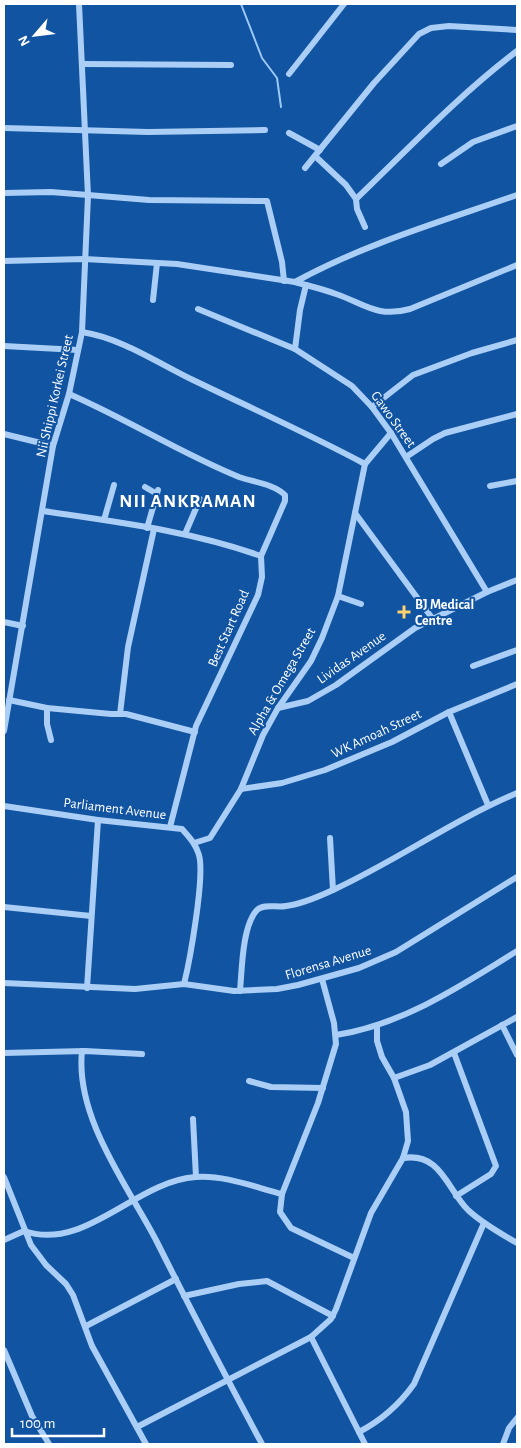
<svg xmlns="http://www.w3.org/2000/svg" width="521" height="1448" font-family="'Alegreya Sans',sans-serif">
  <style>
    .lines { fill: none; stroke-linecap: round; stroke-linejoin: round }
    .stream { stroke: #9cc9f8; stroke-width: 2 }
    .minor { stroke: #aacef5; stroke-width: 6 }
    .poi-dot { fill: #ffd26f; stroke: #1154a2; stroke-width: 2 }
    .labels { text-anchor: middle; stroke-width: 4; stroke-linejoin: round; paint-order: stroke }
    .street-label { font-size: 14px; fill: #fff; stroke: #1154a2 }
    .poi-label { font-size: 14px; font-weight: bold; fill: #fff; stroke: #1154a2; text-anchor: start }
    .district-label { font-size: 19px; font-weight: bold; letter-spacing: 1px; fill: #fff; stroke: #1154a2 }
  </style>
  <rect width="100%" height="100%" fill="#1154a2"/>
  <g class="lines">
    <path class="stream" d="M241,4L262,58L277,78L281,107"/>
    <g class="minor">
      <path d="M83,64L231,65"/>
      <path d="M289,74L344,4"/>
      <path d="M4,128L148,132L265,130"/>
      <path d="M289,133L320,150"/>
      <path d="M315,156L346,185L356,199"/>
      <path d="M441,164L473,142L517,126"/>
      <path d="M305,168L374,83L419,34L431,28L449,26L517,30"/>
      <path d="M4,193L51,192L149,200L267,201L282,262L284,281"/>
      <path d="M517,195C443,221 364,244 295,282C309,286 323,289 336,294C365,304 377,318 410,309L517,265"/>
      <path d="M365,227L357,209L356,199C409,148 459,95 517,51"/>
      <path d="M4,261L84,259L177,264L295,282"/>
      <path d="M153,300L157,263"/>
      <path d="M198,309L295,349L352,386L372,407L391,433L487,592"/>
      <path d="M82,332C121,338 158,363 193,380C251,408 309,434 365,464"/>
      <path d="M4,346L78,350"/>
      <path d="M295,349L300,310L306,285"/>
      <path d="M69,394C127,419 180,453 239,477C253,482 274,484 285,495V501L261,556L262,577L258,595L196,726L170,827"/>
      <path d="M372,407L413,375L472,353L517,340"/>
      <path d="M4,434L53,446"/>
      <path d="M406,457L433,439L445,433L517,414"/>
      <path d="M490,486L517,481"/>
      <path d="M145,487L157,494"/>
      <path d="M43,511C117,522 191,531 261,556"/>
      <path d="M355,513L432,618"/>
      <path d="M104,520L114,485"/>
      <path d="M147,528L158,490"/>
      <path d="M185,534L200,499"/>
      <path d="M338,596L361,604"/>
      <path d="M4,622L23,626"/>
      <path d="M473,666L517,650"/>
      <path d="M9,700L47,708L111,714H126L195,732"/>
      <path d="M47,708V724L51,740"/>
      <path d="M278,708L308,701L336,685L415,628L487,592L517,580"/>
      <path d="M449,712L488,805"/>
      <path d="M120,714L128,647L154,529"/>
      <path d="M4,731L53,446L69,394L82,332L88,196L79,4"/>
      <path d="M241,789L282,783L325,770L392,742L449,712L517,684"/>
      <path d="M4,806L98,820L182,829C189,837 196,844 199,855C205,876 190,960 184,984"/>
      <path d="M330,838L333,890"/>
      <path d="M194,843L210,838L241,789L263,735L278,708L311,661L322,638L338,596L365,464L391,433"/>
      <path d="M4,907L91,916"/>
      <path d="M322,979L334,1023L336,1044L318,1103L282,1194L280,1212L291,1228L354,1258"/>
      <path d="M4,983L135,989L184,984L234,991L277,989L298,985L359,968L396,952L517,877"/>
      <path d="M87,988L98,820"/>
      <path d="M240,991C242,970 242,926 257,910C264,903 277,908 286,906C302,904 318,897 333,890C396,861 453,820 517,793"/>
      <path d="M502,1025L517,1055"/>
      <path d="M336,1035C402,1025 461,986 517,951"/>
      <path d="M82,1051C75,1118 128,1186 157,1242C191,1310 226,1377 262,1444"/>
      <path d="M4,1053L85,1051L142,1054"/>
      <path d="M454,1053L496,1166L491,1174L456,1196"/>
      <path d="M394,1078L430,1065L517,1017"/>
      <path d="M249,1081L271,1087L323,1088"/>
      <path d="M193,1119L196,1177"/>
      <path d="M403,1158C441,1152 447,1189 468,1210C483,1224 500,1233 517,1243"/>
      <path d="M4,1177L31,1245L46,1265L66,1284L73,1295L92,1346L146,1444"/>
      <path d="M4,1240L24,1231C86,1252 135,1181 196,1177C225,1175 254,1187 282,1194"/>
      <path d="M184,1296L239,1284L267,1281L333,1316"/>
      <path d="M86,1326L176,1279"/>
      <path d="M311,1337L365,1444"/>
      <path d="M4,1350L32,1416L49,1444"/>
      <path d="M137,1427L311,1337L331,1319L336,1309L371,1213L403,1158L408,1141L406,1112L394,1078L382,1057L377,1041V1026"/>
      <path d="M359,1432C382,1420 399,1405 414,1384L484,1223"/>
      <path d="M503,1444L509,1428L517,1418"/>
    </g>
  </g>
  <path class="poi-dot" d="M401.5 604.5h5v5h5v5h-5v5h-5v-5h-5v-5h5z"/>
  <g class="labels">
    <g class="street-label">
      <text transform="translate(54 396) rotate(-77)" y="5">Nii Shippi Korkei Street</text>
      <text transform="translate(394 419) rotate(54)" y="5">Gawo Street</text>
      <text transform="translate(228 628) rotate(-66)" y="5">Best Start Road</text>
      <text transform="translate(351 657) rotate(-35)" y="5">Lividas Avenue</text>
      <text transform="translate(281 681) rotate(-60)" y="5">Alpha &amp; Omega Street</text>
      <text transform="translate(376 733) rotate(-25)" y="5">WK Amoah Street</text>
      <text transform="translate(115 808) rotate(7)" y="5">Parliament Avenue</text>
      <text transform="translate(328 962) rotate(-17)" y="5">Florensa Avenue</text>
    </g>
    <g class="poi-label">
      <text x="415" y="609">BJ Medical<tspan x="415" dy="16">Centre</tspan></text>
    </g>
    <g class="district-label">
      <text x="188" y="507">NII ANKRAMAN</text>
    </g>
  </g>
  <rect width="521" height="1448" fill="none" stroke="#ffffff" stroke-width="10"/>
  <g transform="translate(35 35) rotate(242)" stroke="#1154a2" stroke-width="4" paint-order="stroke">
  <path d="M0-4L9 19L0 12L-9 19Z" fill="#ffffff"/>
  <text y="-8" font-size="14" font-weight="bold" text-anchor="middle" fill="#ffffff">N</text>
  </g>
  <path d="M12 1428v8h92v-8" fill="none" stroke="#ffffff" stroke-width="2.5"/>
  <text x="20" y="1428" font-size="15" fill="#ffffff" stroke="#1154a2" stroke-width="4" paint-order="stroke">100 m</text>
</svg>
